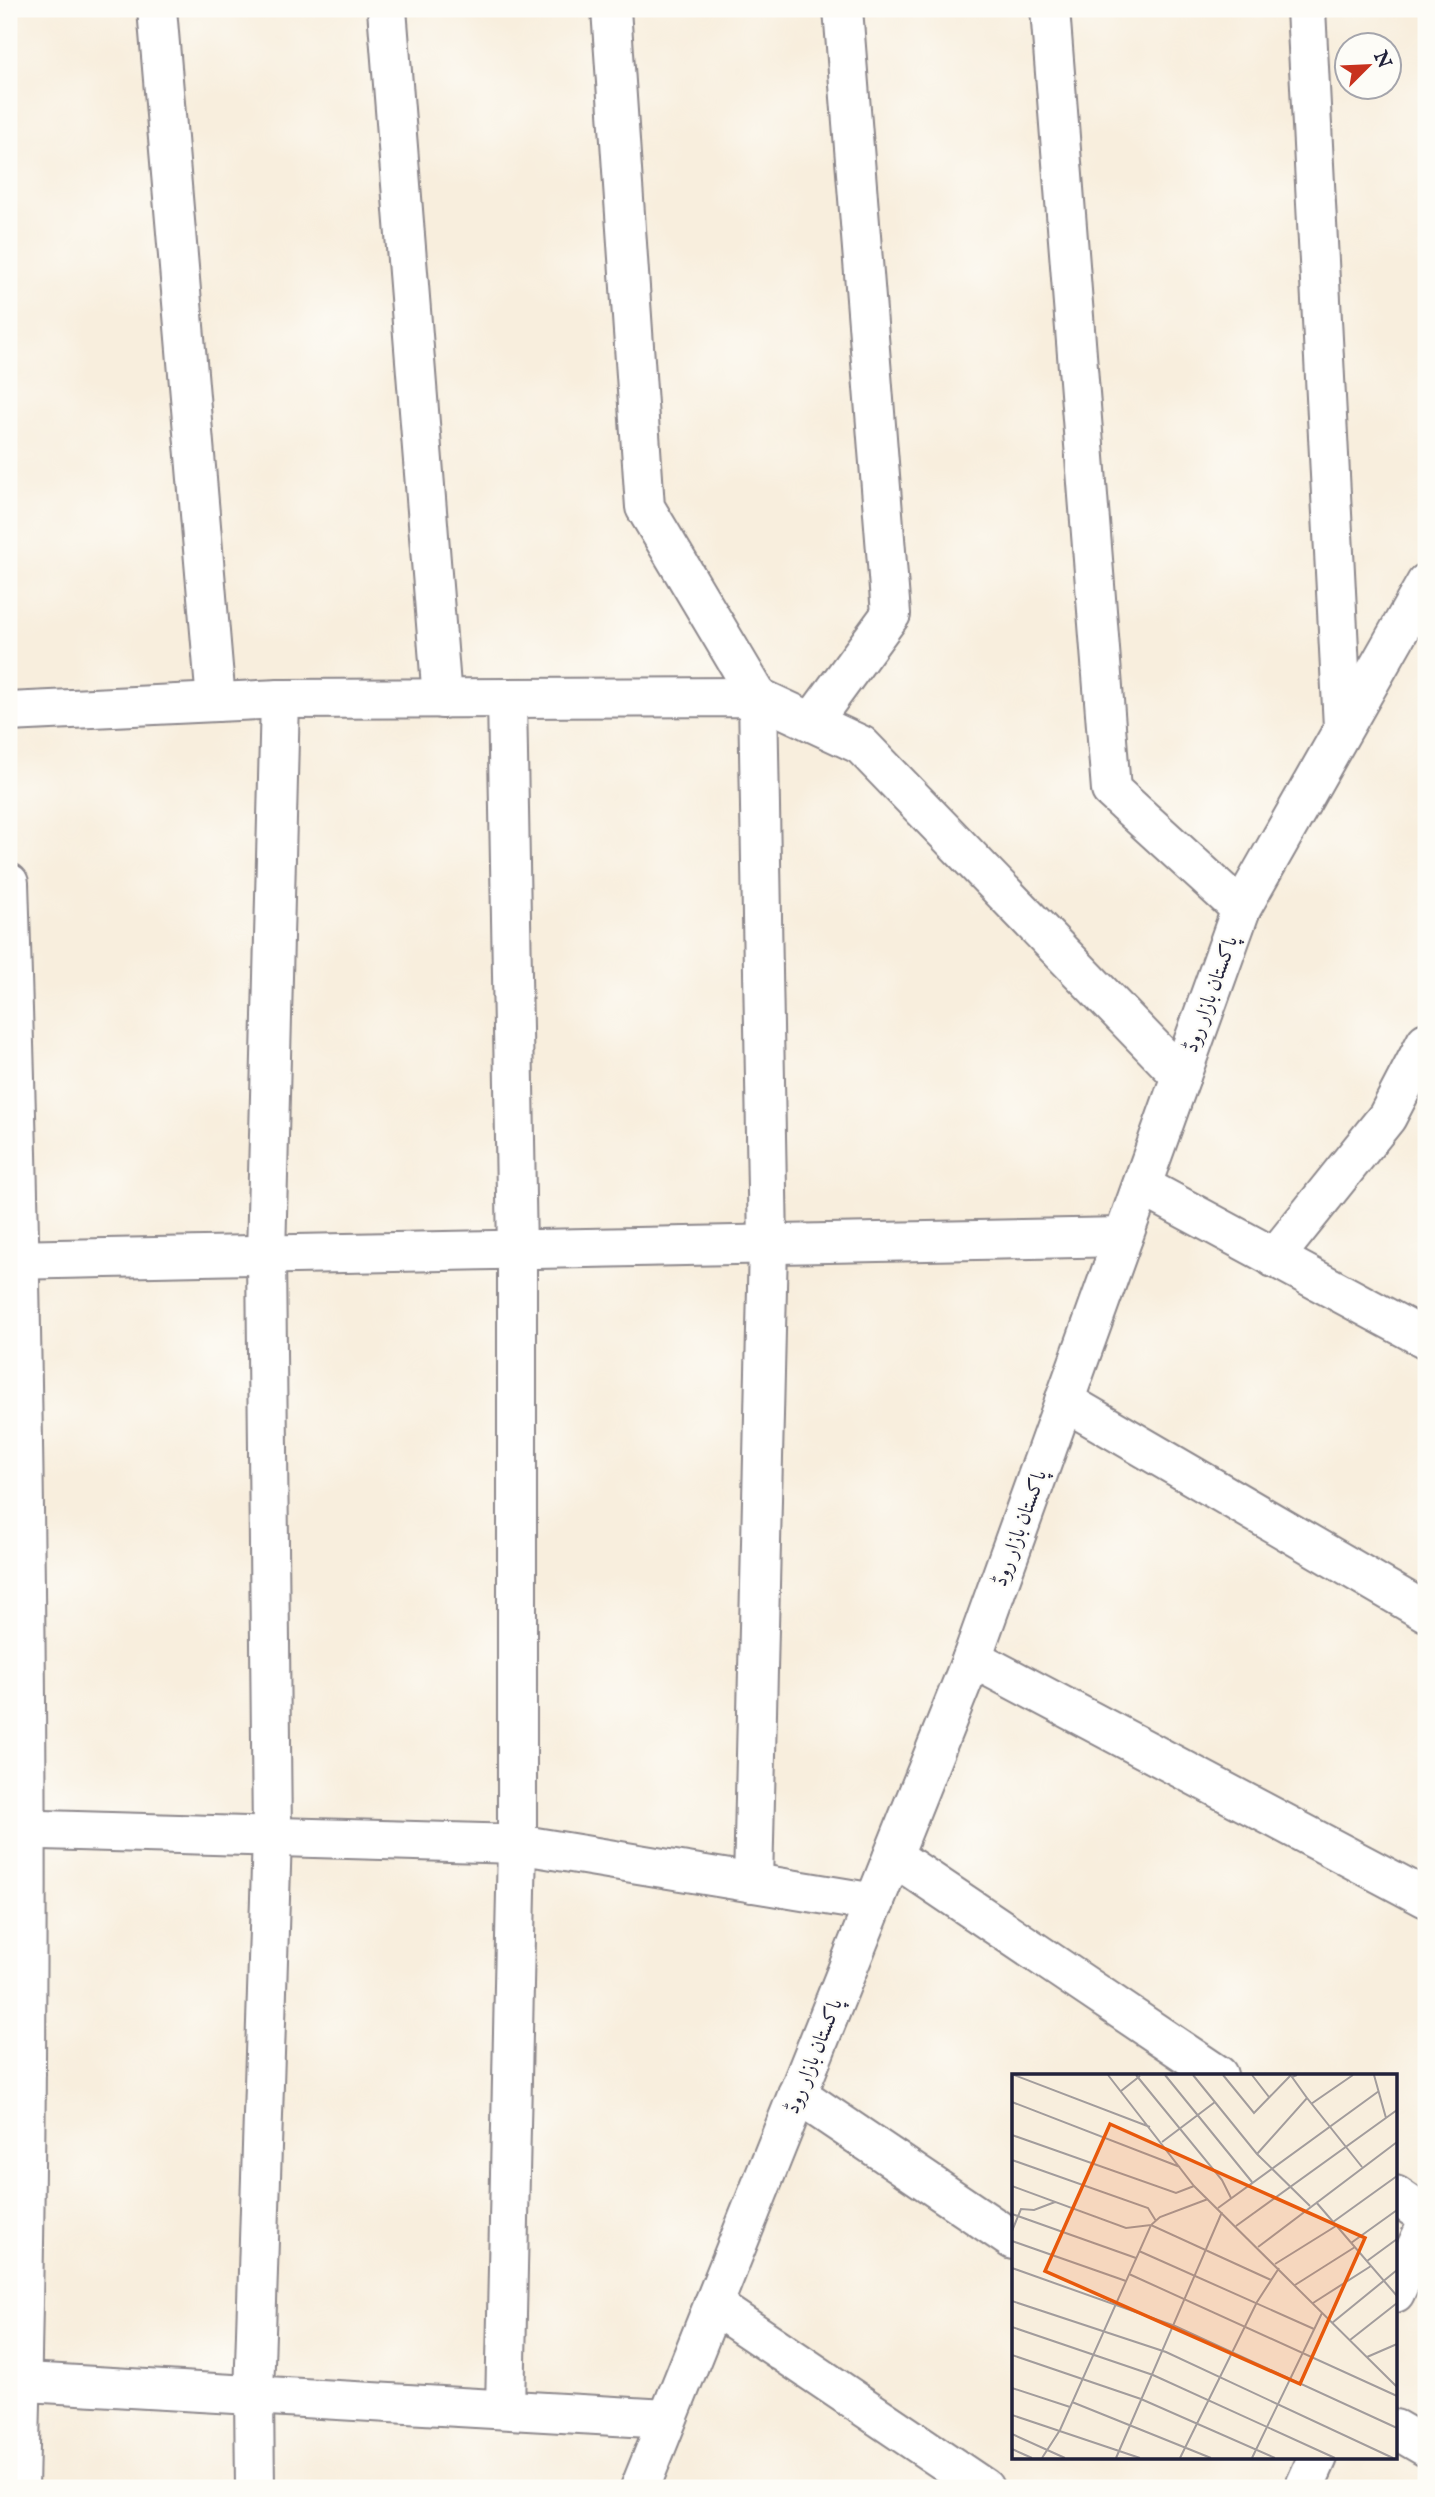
<svg xmlns="http://www.w3.org/2000/svg" width="1435" height="2497" font-family="'IM FELL English',Amiri,serif">
  <style>
    .lines { fill: none; stroke-linecap: round; stroke-linejoin: round }
    .minor-casing { stroke: #8d888c; stroke-width: 42 }
    .minor { stroke: #fff; stroke-width: 38 }
    .labels { text-anchor: middle; stroke-width: 5; stroke-linejoin: round; paint-order: stroke }
    .street-label { font-size: 21px; fill: #22223b; stroke: #fdfcf7 }
    .inset-road { fill: none; stroke: #a29c9c; stroke-width: 2 }
    .view { fill: #e8590c; fill-opacity: 0.15; stroke: #e8590c; stroke-width: 3.5 }
    .inset-edge { fill: none; stroke: #22223b; stroke-width: 3.5 }
  </style>
  <rect width="100%" height="100%" fill="#fdfcf7"/>
  <filter id="ink" filterUnits="userSpaceOnUse"><feTurbulence type="fractalNoise" baseFrequency=".0143" numOctaves="2"/><feDisplacementMap in="SourceGraphic" scale="14" xChannelSelector="R" yChannelSelector="G"/><feConvolveMatrix kernelMatrix="1 2 1 2 8 2 1 2 1" color-interpolation-filters="sRGB"/></filter>
  <filter id="wash" filterUnits="userSpaceOnUse"><feTurbulence type="fractalNoise" baseFrequency=".00686" numOctaves="4" result="noise"/><feDisplacementMap in="SourceGraphic" scale="28" xChannelSelector="R" yChannelSelector="G"/><feGaussianBlur stdDeviation="1.57" result="paint"/><feColorMatrix in="noise" values="0 0 0 0 0 0 0 0 0 0 0 0 0 0 0 0 0 1.4 0 .05"/><feComposite in="paint" operator="in"/></filter>
  <g filter="url(#wash)">
    <rect width="100%" height="100%" fill="#f8eedd"/>
  </g>
  <g filter="url(#ink)">
    <g class="lines">
      <defs>
        <g id="minor">
          <path d="M157,9L216,702"/>
          <path d="M387,9L442,699"/>
          <path d="M611,9L645,507L758,697L768,1245L753,1883"/>
          <path d="M1050,9L1111,790L1241,909"/>
          <path d="M1306,9L1343,727"/>
          <path d="M9,712L280,699L758,697L861,745L1181,1076"/>
          <path d="M812,722L891,614L843,9"/>
          <path d="M9,883C27,1418 33,1953 19,2488"/>
          <path d="M1142,1186L1426,1339"/>
          <path d="M1274,1258L1387,1117L1426,1042"/>
          <path d="M9,1260L1123,1237"/>
          <path d="M1064,1401L1426,1612"/>
          <path d="M972,1658L1426,1898"/>
          <path d="M9,1829L517,1844L875,1903"/>
          <path d="M893,1856L1218,2075"/>
          <path d="M797,2094L1013,2240"/>
          <path d="M1395,2195L1426,2216"/>
          <path d="M1395,2293L1426,2226"/>
          <path d="M713,2305L984,2488"/>
          <path d="M9,2381L667,2419"/>
          <path d="M505,2409L517,1844V1250L507,698"/>
          <path d="M1395,2429L1426,2447"/>
          <path d="M255,2488L254,2395L272,1836L266,1255L280,699"/>
          <path d="M640,2488L972,1658L1241,909L1426,583"/>
          <path d="M1304,2488L1318,2457"/>
        </g>
      </defs>
      <use href="#minor" class="minor-casing"/>
      <use href="#minor" class="minor"/>
    </g>
  </g>
  <g class="labels">
    <g class="street-label">
      <text transform="translate(1210 994) rotate(-70)" y="7">پاکستان بازار روڈ</text>
      <text transform="translate(1019 1528) rotate(-70)" y="7">پاکستان بازار روڈ</text>
      <text transform="translate(813 2056) rotate(-68)" y="7">پاکستان بازار روڈ</text>
    </g>
  </g>
  <g transform="translate(1012 2074)">
    <rect width="385" height="385" fill="#f8eedd"/>
    <path class="inset-road" d="M2,1L138,53M96,1L182,112L385,313M124,1L210,106L219,124M153,1L240,108M181,1L245,80L298,132M211,1L242,39L279,1M240,1L257,23M285,1L280,3L295,24M362,1L374,44M109,17L128,2M0,28L168,93M299,30L341,1M0,61L164,119L182,112M150,68L203,28M245,80L295,24L350,93M0,86L136,134L144,147M0,112L114,154L139,151L259,206M304,128L385,222M206,134L367,17M0,140L124,184M321,148L385,102M224,152L385,36M0,157L9,135L22,136L43,128M0,167L114,207M339,169L385,136M246,173L385,68M127,177L302,255M355,187L385,165M263,190L324,152M0,194L163,252L385,354M117,200L385,322M283,211L343,173M0,227L154,278L381,384M301,229L359,192M320,249L385,196M0,253L141,301L323,384M338,266L385,229M0,281L129,325L263,384M355,283L385,270M0,314L58,333M60,328L199,384M0,341L128,384M0,360L53,384M0,375L20,384M30,384L48,356L139,151L148,143L196,125M104,384L210,138M168,384L245,228L267,194M240,384L310,239"/>
    <path class="view" d="M98,50L353,164L288,310L33,197Z"/>
    <rect width="385" height="385" class="inset-edge"/>
  </g>
  <rect width="1435" height="2497" fill="none" stroke="#fdfcf7" stroke-width="35"/>
  <g transform="translate(1368 66) rotate(66)"><circle r="33" fill="#fdfcf7" stroke="#a5a5ac" stroke-width="2"/>
  <path d="M0-5L12 26L0 18L-12 26Z" fill="#c8321e"/>
  <text y="-10" font-size="19" font-weight="bold" text-anchor="middle" fill="#22223b">N</text>
  </g>
</svg>
